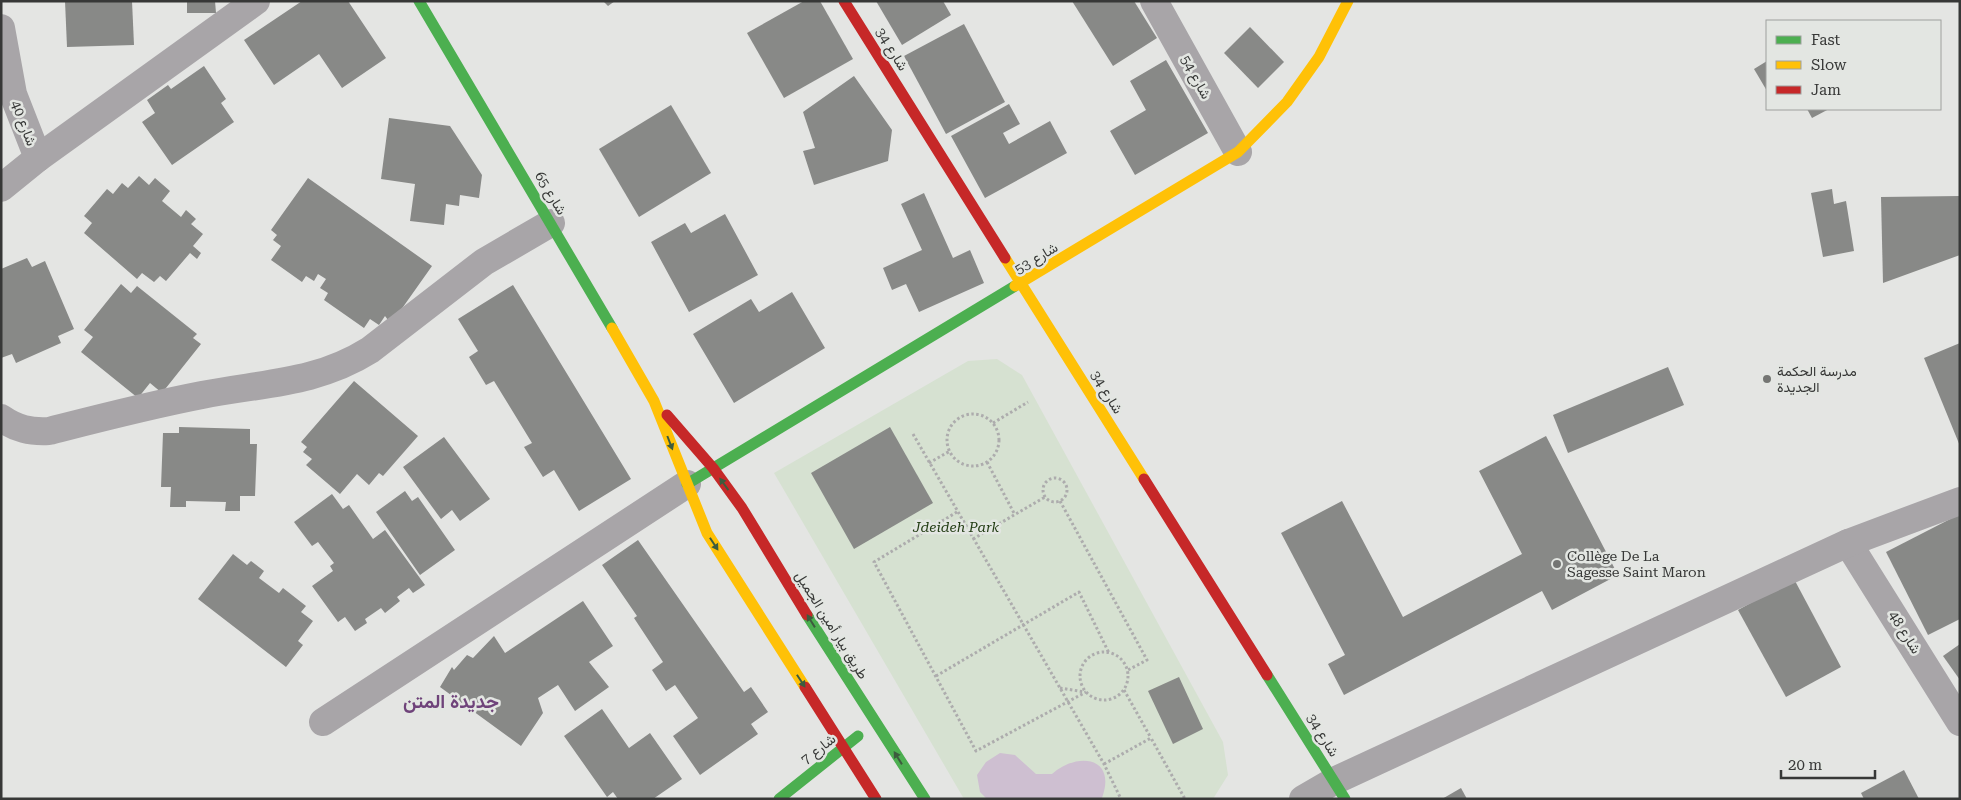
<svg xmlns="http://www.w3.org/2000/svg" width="1961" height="800" font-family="'Roboto Serif',Vazirmatn,serif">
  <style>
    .green { fill: #d6e1d1 }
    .water { fill: #cebfd1 }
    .building { fill: #888987 }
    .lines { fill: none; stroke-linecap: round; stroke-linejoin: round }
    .path { stroke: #adacad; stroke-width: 3; stroke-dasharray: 2.5 2.5; stroke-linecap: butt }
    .street { stroke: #a8a5a8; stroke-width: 28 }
    .fast { stroke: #4caf50; stroke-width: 11 }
    .slow { stroke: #ffc107; stroke-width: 11 }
    .jam { stroke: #c62828; stroke-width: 11 }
    .oneway { fill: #3d5c3e }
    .poi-dot { fill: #747573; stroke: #e3e6e2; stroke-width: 2 }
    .labels { text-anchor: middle; stroke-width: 5; stroke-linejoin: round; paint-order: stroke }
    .street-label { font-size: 14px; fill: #373837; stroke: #e3e6e2 }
    .poi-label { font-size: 14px; fill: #373837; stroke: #e3e6e2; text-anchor: start }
    .park-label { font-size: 14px; font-style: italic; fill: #223c13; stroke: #e3e6e2 }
    .district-label { font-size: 19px; font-weight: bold; fill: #6f437a; stroke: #e3e6e2 }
  </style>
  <rect width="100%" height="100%" fill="#e4e5e3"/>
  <path class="green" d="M997,359L1022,375L1223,742L1228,775L1213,799H964L774,473L968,361Z"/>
  <path class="water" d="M1000,753L1015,755L1036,774H1052C1078,751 1117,757 1102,798L987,799L980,792L977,775L986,762Z"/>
  <g class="building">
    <path d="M65,1H132L134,45L67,47Z"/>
    <path d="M187,1H215L216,13H187Z"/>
    <path d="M302,1H348L386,58L342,88L319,54L274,85L244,40Z"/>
    <path d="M603,1H615L608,6Z"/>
    <path d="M804,1H820L853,59L784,98L747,33Z"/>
    <path d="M876,1H943L951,15L902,45Z"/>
    <path d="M1072,1H1134L1157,38L1113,66Z"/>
    <path d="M964,24L1005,102L946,134L904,56Z"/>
    <path d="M1250,27L1284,62L1258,88L1224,53Z"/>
    <path d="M1166,60L1208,133L1135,175L1110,131L1146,110L1130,81Z"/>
    <path d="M1767,61V91L1754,69Z"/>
    <path d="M204,66L226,99L221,103L234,122L172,165L142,122L155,113L147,100L168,85L171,89Z"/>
    <path d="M854,76L892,130L888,161L814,185L803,151L815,148L803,112Z"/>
    <path d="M1009,104L1020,124L1003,133L1009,144L1050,121L1067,153L985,198L951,136Z"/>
    <path d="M671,105L711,173L639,217L599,149Z"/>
    <path d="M1807,109H1829L1812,118Z"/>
    <path d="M389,118L450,126L482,175L479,198L460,195L459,206L446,204L444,225L410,221L415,184L381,179Z"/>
    <path d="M139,176L149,185L155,178L170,191L162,201L181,217L186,210L196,219L191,224L203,234L193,246L201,253L197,259L190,253L166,281L160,276L154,282L142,273L137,279L84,233L92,223L84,216L107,189L113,194L122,183L128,188Z"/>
    <path d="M308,178L432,266L391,324L385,316L379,325L370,319L364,328L324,300L328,293L320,288L326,279L318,274L314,281L306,276L302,282L271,260L281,246L273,240L277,235L271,230Z"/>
    <path d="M1832,189L1834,204L1846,201L1854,251L1823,257L1811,193Z"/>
    <path d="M924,193L953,258L970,250L984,283L919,312L906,284L892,290L883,268L922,250L901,204Z"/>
    <path d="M1960,196V255L1883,283L1881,197Z"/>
    <path d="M725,214L758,275L689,312L651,242L685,223L691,233Z"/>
    <path d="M27,258L32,267L45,261L74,329L58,336L61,343L16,363L12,354L1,358V269Z"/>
    <path d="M121,284L131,293L137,286L197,334L193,338L201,344L162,393L150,383L138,398L81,352L93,337L84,330Z"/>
    <path d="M513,285L631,479L579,511L554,470L543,477L524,447L532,443L494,381L486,385L469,357L478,351L458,319Z"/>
    <path d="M792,292L825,348L734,403L693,334L751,299L759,312Z"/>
    <path d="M1960,343V446L1924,358Z"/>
    <path d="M1668,367L1684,405L1568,453L1553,415Z"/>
    <path d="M354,381L418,436L383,476L379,473L369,485L357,474L340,494L306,465L312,459L303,452L307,447L301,442Z"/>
    <path d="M179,427L250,429V444H257L255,496H240V511H225L226,502L186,501V507H170L171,487H161L163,433H179Z"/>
    <path d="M890,427L933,503L854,549L811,473Z"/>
    <path d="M1546,436L1618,575L1552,610L1542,591L1344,695L1328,664L1345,655L1281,533L1342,501L1403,617L1522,554L1479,471Z"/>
    <path d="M444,437L490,499L460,521L452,510L441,519L403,467Z"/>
    <path d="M405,491L412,501L418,497L455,550L420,575L376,512Z"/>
    <path d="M332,494L343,509L349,505L373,539L385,530L425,585L413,593L409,588L397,597L400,601L385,613L381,608L365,619L367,623L355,631L345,617L338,622L312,586L333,571L330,566L334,563L318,542L312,546L294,522Z"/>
    <path d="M1960,514V619L1928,635L1886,552Z"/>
    <path d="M638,540L744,692L751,687L768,712L751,724L758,734L700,775L673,736L698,718L675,685L666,691L652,670L663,662L634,618L637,616L602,565Z"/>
    <path d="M233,554L247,565L251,561L264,571L259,578L279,593L283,588L306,606L301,612L313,621L298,641L303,645L286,667L198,599Z"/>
    <path d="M1794,579L1841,667L1786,697L1738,610Z"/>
    <path d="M583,601L613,646L589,662L609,687L575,711L558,685L538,698L543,713L521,746L440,687L452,667L454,670L467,655L473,658L494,636L505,653Z"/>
    <path d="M1960,644V680L1943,656Z"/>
    <path d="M1179,677L1203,729L1173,744L1148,691Z"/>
    <path d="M602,709L629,748L650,733L682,779L653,799H618L613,792L607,797L564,736Z"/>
    <path d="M1904,770L1919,799H1864L1861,793Z"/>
    <path d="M1461,788L1467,799H1442Z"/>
  </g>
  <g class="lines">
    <g class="path">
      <circle cx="973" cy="440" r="26"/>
      <path d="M993,423L1028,402"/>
      <path d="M913,434L1104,764L1121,799"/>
      <path d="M987,462L1015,515"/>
      <path d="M929,463L950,451"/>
      <circle cx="1055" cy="490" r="12"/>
      <path d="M1060,501L1147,660L1128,670"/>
      <path d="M957,512L874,562L976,751L1086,692"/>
      <path d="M973,539L1045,497"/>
      <circle cx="1104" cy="676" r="24"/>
      <path d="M936,676L1079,592L1109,653"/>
      <path d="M1060,688L1085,692"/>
      <path d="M1124,690L1151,738"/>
      <path d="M1104,764L1151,738L1185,799"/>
    </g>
    <g class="street">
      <path d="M1154,1L1238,152"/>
      <path d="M1,28L13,94L38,158"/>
      <path d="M1,188L38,158L256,1"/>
      <path d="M1,418C17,429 30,432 49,431C100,418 150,405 202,395C262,383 316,384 370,350L484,262L551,223"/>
      <path d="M1848,543L1960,722"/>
      <path d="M323,722L687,484"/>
      <path d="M1303,799L1334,781L1848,543L1960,501"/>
    </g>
    <g class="fast">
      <path d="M419,1L612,328"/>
      <path d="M687,484L1015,286"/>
      <path d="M807,615L925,799"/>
      <path d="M1267,675L1345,799"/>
      <path d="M779,799L858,736"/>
    </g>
    <g class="slow">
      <path d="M1005,258L1144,479"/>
      <path d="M1015,286L1238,152L1287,102L1319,57L1348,1"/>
      <path d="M612,328L654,401L707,533L805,687"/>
    </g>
    <g class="jam">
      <path d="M844,1L1005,258"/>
      <path d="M667,415L713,468L742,508L807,615"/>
      <path d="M1144,479L1267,675"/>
      <path d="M805,687L876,799"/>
    </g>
  </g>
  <defs><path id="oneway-solid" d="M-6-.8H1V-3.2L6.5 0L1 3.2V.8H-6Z" transform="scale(1.25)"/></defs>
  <g class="oneway">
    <use href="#oneway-solid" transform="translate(670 443) rotate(69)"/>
    <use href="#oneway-solid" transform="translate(724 484) rotate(-126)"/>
    <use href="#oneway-solid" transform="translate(714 544) rotate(57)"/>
    <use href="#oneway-solid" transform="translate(811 621) rotate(-122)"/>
    <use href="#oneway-solid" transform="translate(801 681) rotate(57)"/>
    <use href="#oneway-solid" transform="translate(898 758) rotate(-122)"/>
  </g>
  <g class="poi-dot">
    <circle cx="1767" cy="379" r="5"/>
    <circle cx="1557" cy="564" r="5"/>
  </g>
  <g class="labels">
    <g class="street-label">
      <text transform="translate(892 49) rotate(58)" y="5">شارع 34</text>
      <text transform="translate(1196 77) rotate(61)" y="5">شارع 54</text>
      <text transform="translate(24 123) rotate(69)" y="5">شارع 40</text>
      <text transform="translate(551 193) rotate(59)" y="5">شارع 65</text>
      <text transform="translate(1036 258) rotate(-31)" y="5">شارع 53</text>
      <text transform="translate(1107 392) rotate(58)" y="5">شارع 34</text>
      <text transform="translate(832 625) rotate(58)" y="5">طريق بيار أمين الجميل</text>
      <text transform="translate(1905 632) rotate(58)" y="5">شارع 48</text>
      <text transform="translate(1323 735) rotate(58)" y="5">شارع 34</text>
      <text transform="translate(818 749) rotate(-38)" y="5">شارع 7</text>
    </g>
    <g class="poi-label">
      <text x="1777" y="376">مدرسة الحكمة<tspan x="1777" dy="16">الجديدة</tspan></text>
      <text x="1567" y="561">Collège De La<tspan x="1567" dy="16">Sagesse Saint Maron</tspan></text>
    </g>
    <g class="park-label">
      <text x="956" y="532">Jdeideh Park</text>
    </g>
    <g class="district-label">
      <text x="451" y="708">جديدة المتن</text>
    </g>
  </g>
  <rect width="1961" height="800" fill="none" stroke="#373837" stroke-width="5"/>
  <rect x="1766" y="20" width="175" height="90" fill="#e3e6e2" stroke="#9ea09e"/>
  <rect x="1776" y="36" width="25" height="8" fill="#4caf50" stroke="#9ea09e"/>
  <text x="1811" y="45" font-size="15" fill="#373837">Fast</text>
  <rect x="1776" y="61" width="25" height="8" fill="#ffc107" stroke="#9ea09e"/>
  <text x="1811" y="70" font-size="15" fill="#373837">Slow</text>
  <rect x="1776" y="86" width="25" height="8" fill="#c62828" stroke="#9ea09e"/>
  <text x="1811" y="95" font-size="15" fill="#373837">Jam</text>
  <path d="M1781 770v8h94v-8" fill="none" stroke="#373837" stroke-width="2.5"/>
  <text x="1788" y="770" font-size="15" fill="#373837" stroke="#e3e6e2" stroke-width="4" paint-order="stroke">20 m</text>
</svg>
